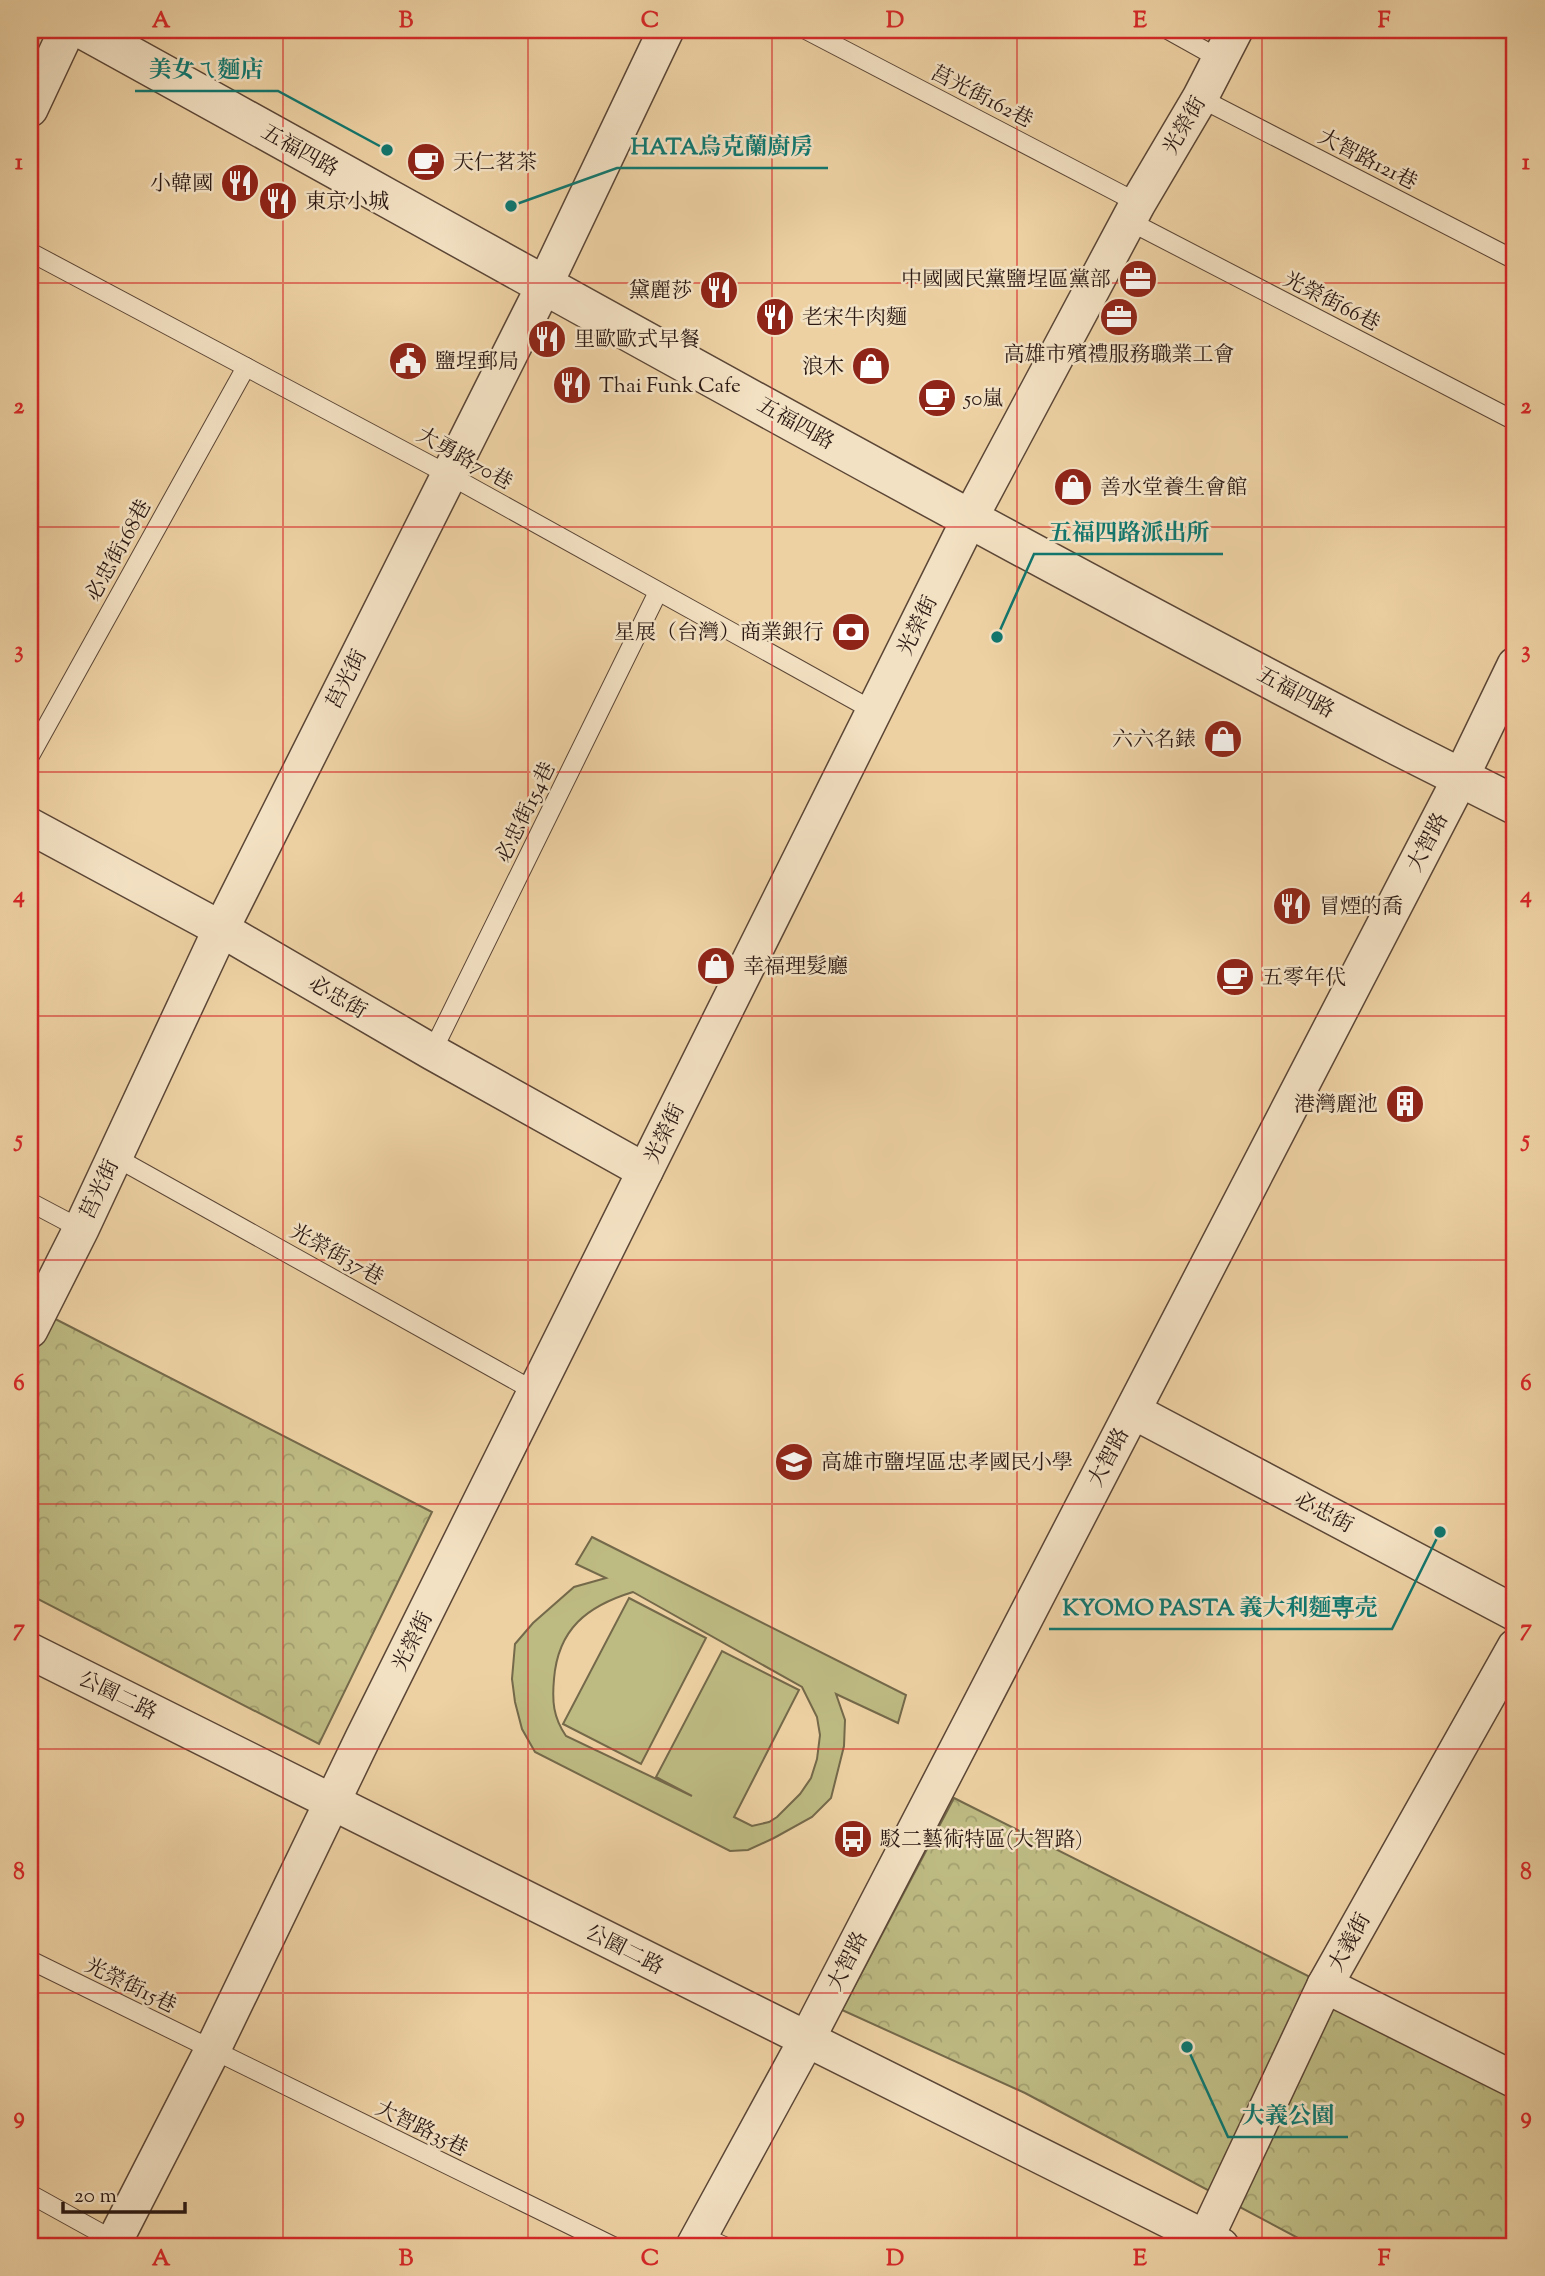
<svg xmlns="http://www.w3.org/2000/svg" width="1545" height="2276" font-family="'Sorts Mill Goudy','Noto Serif TC',serif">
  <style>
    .forest { fill: url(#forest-crowns); stroke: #74694a; stroke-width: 2 }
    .pitch { fill: #bdba82; stroke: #74694a; stroke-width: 2; fill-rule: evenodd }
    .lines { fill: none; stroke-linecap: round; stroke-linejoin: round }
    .service-casing { stroke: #5b4636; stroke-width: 20 }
    .minor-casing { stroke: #5b4636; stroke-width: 38 }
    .tertiary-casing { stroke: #5b4636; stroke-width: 41 }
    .service { stroke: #f3e1c3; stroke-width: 18 }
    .minor { stroke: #f3e1c3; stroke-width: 35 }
    .tertiary { stroke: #f3e1c3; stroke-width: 38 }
    .grid { fill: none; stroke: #d62828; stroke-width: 2; stroke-opacity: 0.55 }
    .labels { text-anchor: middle; stroke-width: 5; stroke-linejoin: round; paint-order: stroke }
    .street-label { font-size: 21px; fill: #2a1812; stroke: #f3e1c3 }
    .poi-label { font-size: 21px; fill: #2a1812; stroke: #f3e1c3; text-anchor: start }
    .leader { fill: none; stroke: #0f766e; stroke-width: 2.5 }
    .callout-dot { fill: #0f766e; stroke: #f3e1c3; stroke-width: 2.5 }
    .callout-label { font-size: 23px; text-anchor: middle; font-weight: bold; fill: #0f766e; stroke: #f3e1c3; stroke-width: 5; stroke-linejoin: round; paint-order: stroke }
    .neatline { fill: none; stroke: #d62828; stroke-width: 2.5 }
    .grid-label { font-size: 23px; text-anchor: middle; font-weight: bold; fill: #d62828 }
  </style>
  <defs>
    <pattern id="forest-crowns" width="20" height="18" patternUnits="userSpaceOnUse" patternTransform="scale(1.75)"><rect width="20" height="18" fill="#bdba82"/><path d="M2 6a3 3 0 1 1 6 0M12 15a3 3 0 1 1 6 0" fill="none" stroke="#a39f6f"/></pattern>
  </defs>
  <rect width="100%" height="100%" fill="#edd1a3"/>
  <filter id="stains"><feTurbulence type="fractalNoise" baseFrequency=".00286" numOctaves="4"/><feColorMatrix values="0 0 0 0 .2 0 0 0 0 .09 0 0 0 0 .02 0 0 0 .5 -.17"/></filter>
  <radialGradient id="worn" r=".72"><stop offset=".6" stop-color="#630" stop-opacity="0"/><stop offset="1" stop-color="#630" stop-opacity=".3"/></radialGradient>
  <g class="forest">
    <path d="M30,1306L432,1512L319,1744L30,1595Z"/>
    <path d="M954,1798L1515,2080V2246H1313L1025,2093L842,2010Z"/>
  </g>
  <g class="pitch">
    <path d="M592,1537L906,1695L898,1723L836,1694L845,1720L844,1746L831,1798L812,1817L774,1838L748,1850L730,1851L535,1752L522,1729L515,1702L512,1679L515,1644L533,1623L574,1587L606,1578L576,1564ZM633,1592L802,1687L817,1717L820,1735L817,1759L811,1778L800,1794L777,1817L769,1822L752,1826L734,1817L799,1690L722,1651L656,1777L692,1796L566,1736C553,1717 552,1701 554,1679C558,1629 587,1606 633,1592Z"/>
    <path d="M629,1598L706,1638L641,1764L563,1724Z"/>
  </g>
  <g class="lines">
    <defs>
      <g id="service">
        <path d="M806,30L1138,203"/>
        <path d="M1168,30L1220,59"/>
        <path d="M1200,98L1515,260"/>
        <path d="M1129,221L1515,421"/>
        <path d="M30,252L449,475L874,711"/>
        <path d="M30,756L246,367"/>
        <path d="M432,1052L658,592"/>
        <path d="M115,1157L536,1392"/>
        <path d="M30,1202L81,1229"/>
        <path d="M30,1960L613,2246"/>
        <path d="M30,2194L115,2241"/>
        <path d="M700,2235L724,2246"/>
      </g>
      <g id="minor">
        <path d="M30,109L67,30"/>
        <path d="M30,826L221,929L432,1052L645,1171"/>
        <path d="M30,1330L81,1229L221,929L544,286L666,30"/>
        <path d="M1133,1411L1515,1613"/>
        <path d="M30,1651L1221,2246"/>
        <path d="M1325,1985L1515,2080"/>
        <path d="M112,2246L212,2051L363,1738L970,518L1138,203L1200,98L1235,30"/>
        <path d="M694,2246L807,2039L1461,777L1515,665"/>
        <path d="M1202,2246L1325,1985L1515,1647"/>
      </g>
      <path id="tertiary" d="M84,30C521,271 955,517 1398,746C1437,766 1476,785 1515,805"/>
    </defs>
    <use href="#service" class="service-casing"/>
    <use href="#minor" class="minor-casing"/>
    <use href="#tertiary" class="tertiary-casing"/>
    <use href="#service" class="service"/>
    <use href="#minor" class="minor"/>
    <use href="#tertiary" class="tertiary"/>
  </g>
  <path class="grid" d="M283,30V2246M528,30V2246M772,30V2246M1017,30V2246M1262,30V2246M30,283H1515M30,527H1515M30,772H1515M30,1016H1515M30,1260H1515M30,1504H1515M30,1749H1515M30,1993H1515"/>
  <defs>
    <symbol id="cafe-disc" viewBox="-11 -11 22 22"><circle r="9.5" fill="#8f2418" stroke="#f3e1c3"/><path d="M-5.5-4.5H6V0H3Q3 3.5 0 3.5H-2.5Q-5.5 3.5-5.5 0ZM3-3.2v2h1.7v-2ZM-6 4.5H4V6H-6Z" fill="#fff"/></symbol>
    <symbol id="restaurant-disc" viewBox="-11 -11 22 22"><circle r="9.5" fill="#8f2418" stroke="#f3e1c3"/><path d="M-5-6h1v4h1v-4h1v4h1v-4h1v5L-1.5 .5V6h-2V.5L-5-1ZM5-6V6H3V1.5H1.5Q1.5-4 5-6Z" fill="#fff"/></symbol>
    <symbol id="office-disc" viewBox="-11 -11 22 22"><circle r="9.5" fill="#8f2418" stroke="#f3e1c3"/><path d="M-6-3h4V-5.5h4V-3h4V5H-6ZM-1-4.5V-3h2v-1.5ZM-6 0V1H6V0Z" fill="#fff"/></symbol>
    <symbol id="civic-disc" viewBox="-11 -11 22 22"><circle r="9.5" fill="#8f2418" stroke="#f3e1c3"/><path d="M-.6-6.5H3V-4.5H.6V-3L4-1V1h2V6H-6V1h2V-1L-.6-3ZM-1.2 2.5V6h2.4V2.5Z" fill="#fff"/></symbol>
    <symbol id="shop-disc" viewBox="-11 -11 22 22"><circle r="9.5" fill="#8f2418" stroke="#f3e1c3"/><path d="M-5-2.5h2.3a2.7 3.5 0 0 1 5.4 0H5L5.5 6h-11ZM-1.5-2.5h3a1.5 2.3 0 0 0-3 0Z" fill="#fff"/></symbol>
    <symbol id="bank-disc" viewBox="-11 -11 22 22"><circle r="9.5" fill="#8f2418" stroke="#f3e1c3"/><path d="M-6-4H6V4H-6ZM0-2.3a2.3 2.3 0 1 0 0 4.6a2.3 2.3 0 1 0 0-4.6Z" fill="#fff"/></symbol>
    <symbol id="building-disc" viewBox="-11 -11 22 22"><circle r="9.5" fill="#8f2418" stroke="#f3e1c3"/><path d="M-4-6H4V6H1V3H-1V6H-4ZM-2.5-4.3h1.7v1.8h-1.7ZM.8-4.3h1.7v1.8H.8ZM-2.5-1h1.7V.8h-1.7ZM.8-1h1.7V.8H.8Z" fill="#fff"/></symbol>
    <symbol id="school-disc" viewBox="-11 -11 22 22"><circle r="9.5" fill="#8f2418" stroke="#f3e1c3"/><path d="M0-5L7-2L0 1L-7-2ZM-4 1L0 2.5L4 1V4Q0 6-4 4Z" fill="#fff"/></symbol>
    <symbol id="bus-disc" viewBox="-11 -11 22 22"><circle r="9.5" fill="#8f2418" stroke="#f3e1c3"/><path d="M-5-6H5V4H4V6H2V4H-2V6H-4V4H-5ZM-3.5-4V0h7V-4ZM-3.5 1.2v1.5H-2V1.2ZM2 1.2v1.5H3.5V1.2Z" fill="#fff"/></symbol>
  </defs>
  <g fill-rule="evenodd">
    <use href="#cafe-disc" x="404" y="140" width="44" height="44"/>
    <use href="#restaurant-disc" x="218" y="161" width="44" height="44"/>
    <use href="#restaurant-disc" x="256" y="179" width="44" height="44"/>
    <use href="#office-disc" x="1116" y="257" width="44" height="44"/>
    <use href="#restaurant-disc" x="697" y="268" width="44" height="44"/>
    <use href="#restaurant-disc" x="753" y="295" width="44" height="44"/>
    <use href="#office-disc" x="1097" y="295" width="44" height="44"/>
    <use href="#restaurant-disc" x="525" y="317" width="44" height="44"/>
    <use href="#civic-disc" x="386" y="339" width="44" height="44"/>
    <use href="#shop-disc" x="849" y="344" width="44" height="44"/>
    <use href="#restaurant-disc" x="550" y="363" width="44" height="44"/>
    <use href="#cafe-disc" x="915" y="376" width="44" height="44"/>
    <use href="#shop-disc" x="1051" y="465" width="44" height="44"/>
    <use href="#bank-disc" x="829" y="610" width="44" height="44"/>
    <use href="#shop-disc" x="1201" y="717" width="44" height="44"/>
    <use href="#restaurant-disc" x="1270" y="884" width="44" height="44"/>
    <use href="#shop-disc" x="694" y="944" width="44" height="44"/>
    <use href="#cafe-disc" x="1213" y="955" width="44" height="44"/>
    <use href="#building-disc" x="1383" y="1082" width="44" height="44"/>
    <use href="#school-disc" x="772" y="1440" width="44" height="44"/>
    <use href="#bus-disc" x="831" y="1817" width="44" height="44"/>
  </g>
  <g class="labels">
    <g class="street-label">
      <text transform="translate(982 96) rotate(27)" y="7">莒光街162巷</text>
      <text transform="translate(1184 125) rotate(-60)" y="7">光榮街</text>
      <text transform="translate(300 150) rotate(29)" y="7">五福四路</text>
      <text transform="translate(1368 159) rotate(27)" y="7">大智路121巷</text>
      <text transform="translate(1332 301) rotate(27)" y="7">光榮街66巷</text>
      <text transform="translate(796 423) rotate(29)" y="7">五福四路</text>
      <text transform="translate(465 458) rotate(29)" y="7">大勇路70巷</text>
      <text transform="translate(118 550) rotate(-61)" y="7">必忠街168巷</text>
      <text transform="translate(917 625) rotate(-64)" y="7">光榮街</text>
      <text transform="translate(346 679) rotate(-63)" y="7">莒光街</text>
      <text transform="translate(1296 692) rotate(28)" y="7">五福四路</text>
      <text transform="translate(525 812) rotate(-64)" y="7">必忠街154巷</text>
      <text transform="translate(1427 842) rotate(-62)" y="7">大智路</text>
      <text transform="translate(338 997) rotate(30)" y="7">必忠街</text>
      <text transform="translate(664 1133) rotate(-64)" y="7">光榮街</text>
      <text transform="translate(99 1189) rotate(-65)" y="7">莒光街</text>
      <text transform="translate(337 1254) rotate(29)" y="7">光榮街37巷</text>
      <text transform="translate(1108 1457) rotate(-62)" y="7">大智路</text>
      <text transform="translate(1324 1512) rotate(28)" y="7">必忠街</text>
      <text transform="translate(412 1641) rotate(-63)" y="7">光榮街</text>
      <text transform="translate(118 1695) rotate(26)" y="7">公園二路</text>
      <text transform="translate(1349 1942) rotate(-61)" y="7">大義街</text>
      <text transform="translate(625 1949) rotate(27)" y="7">公園二路</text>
      <text transform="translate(847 1961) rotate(-63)" y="7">大智路</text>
      <text transform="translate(131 1985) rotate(26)" y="7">光榮街15巷</text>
      <text transform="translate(422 2128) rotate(26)" y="7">大智路35巷</text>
    </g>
    <g class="poi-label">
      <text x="453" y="169">天仁茗茶</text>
      <text x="213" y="190" text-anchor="end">小韓國</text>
      <text x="305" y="208">東京小城</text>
      <text x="1111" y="286" text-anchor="end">中國國民黨鹽埕區黨部</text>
      <text x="692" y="297" text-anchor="end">黛麗莎</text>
      <text x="802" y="324">老宋牛肉麵</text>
      <text x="574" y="346">里歐歐式早餐</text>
      <text x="1119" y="361" text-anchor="middle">高雄市殯禮服務職業工會</text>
      <text x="435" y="368">鹽埕郵局</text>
      <text x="844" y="373" text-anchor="end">浪木</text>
      <text x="599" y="392">Thai Funk Cafe</text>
      <text x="964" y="405">50嵐</text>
      <text x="1100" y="494">善水堂養生會館</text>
      <text x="824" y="639" text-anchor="end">星展（台灣）商業銀行</text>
      <text x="1196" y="746" text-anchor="end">六六名錶</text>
      <text x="1319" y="913">冒煙的喬</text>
      <text x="743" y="973">幸福理髮廳</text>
      <text x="1262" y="984">五零年代</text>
      <text x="1378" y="1111" text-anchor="end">港灣麗池</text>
      <text x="821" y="1469">高雄市鹽埕區忠孝國民小學</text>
      <text x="880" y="1846">駁二藝術特區(大智路)</text>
    </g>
  </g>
  <path class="leader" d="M387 150L278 91H135M511 206L617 168H828M997 637L1034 554H1223M1440 1532L1392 1629H1049M1187 2047L1228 2137H1348"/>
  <g class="callout-dot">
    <circle cx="387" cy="150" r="7"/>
    <circle cx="511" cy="206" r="7"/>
    <circle cx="997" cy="637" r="7"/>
    <circle cx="1440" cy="1532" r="7"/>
    <circle cx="1187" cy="2047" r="7"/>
  </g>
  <g class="callout-label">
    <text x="206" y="77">美女ㄟ麵店</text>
    <text x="722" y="154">HATA烏克蘭廚房</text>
    <text x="1129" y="540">五福四路派出所</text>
    <text x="1220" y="1615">KYOMO PASTA 義大利麵専売</text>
    <text x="1288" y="2123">大義公園</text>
  </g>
  <rect width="1545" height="2276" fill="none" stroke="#edd1a3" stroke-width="77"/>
  <path d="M63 2202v10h122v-10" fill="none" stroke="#2a1812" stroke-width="3.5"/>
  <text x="74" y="2202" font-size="21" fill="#2a1812" stroke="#f3e1c3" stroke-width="5" paint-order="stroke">20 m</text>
  <rect x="38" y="38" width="1468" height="2200" class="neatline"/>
  <g class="grid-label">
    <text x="161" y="27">A</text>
    <text x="406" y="27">B</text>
    <text x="650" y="27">C</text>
    <text x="895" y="27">D</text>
    <text x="1140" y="27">E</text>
    <text x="1384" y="27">F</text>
    <text x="19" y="169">1</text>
    <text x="1526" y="169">1</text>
    <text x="19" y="413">2</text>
    <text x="1526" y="413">2</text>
    <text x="19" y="657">3</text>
    <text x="1526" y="657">3</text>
    <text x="19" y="902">4</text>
    <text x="1526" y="902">4</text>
    <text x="19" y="1146">5</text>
    <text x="1526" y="1146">5</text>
    <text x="19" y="1390">6</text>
    <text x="1526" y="1390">6</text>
    <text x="19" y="1635">7</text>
    <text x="1526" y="1635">7</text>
    <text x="19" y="1879">8</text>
    <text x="1526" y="1879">8</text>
    <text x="19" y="2123">9</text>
    <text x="1526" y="2123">9</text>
    <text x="161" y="2265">A</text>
    <text x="406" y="2265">B</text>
    <text x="650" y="2265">C</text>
    <text x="895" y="2265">D</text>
    <text x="1140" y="2265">E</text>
    <text x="1384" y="2265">F</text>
  </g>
  <rect width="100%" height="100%" filter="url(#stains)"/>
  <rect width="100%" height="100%" fill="url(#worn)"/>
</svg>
